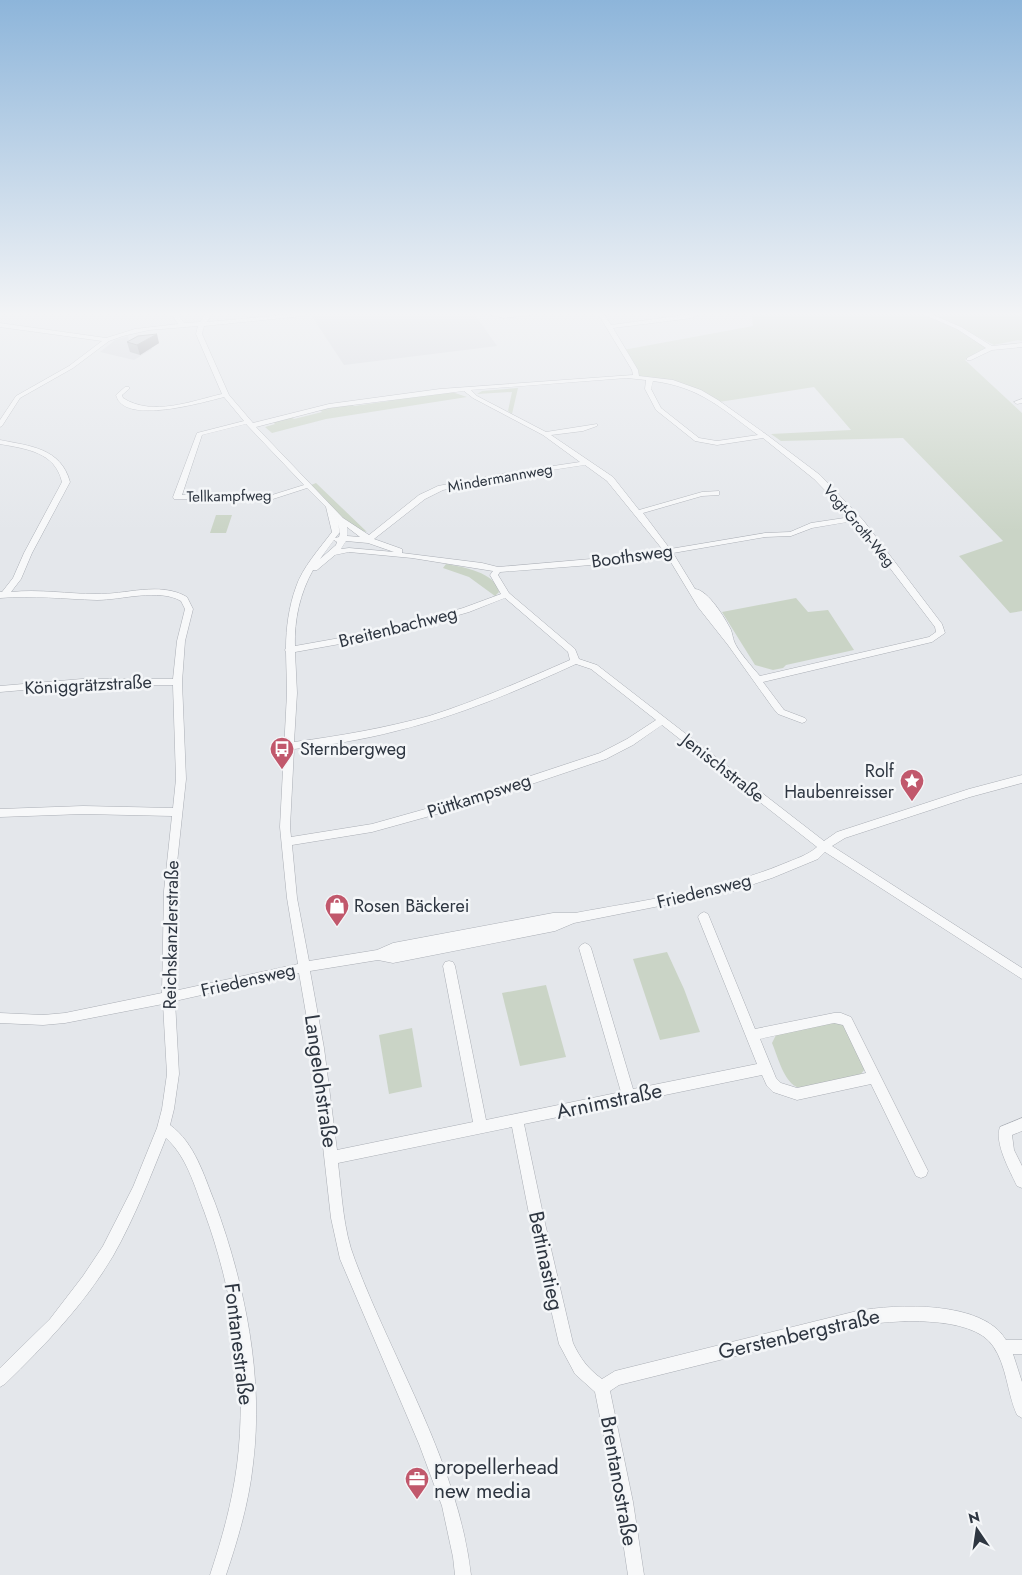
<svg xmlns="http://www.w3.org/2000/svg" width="1022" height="1575" font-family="Jost,sans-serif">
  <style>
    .built { fill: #d3d6dc }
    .green { fill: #cad4c6 }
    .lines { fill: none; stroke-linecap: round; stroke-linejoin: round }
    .minor-casing { stroke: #aaaeb5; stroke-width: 1 }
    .minor { fill: #f7f8f9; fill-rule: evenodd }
    .wall { fill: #a2a6ab }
    .shaded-wall { fill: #84878b }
    .building { fill: #bcc1c7; stroke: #84878b }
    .labels { text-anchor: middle; stroke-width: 5; stroke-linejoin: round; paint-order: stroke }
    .far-street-label { font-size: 15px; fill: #2e3641; stroke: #f4f6f8 }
    .street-label { font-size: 18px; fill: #2e3641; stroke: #f4f6f8 }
    .poi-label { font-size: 18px; fill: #2e3641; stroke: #f4f6f8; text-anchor: start }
    .near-street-label { font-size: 21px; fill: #2e3641; stroke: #f4f6f8 }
    .near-poi-label { font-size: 21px; fill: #2e3641; stroke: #f4f6f8; text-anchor: start }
  </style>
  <rect width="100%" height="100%" fill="#e4e7eb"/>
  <g class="built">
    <path d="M309,312H473L497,346L344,365Z"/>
    <path d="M128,336L129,341L151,343L152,349L134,360L100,352L115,340Z"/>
  </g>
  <g class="green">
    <path d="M751,312H921L947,322L991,348L965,360L1022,413V611L1010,613L959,556L1003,541L903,438L781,441L771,434L851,430L814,387L719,402L699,391L636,376L623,350L753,326Z"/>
    <path d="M929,312H1022V341L1018,340L994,345Z"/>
    <path d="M518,388L512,414L508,411L512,392L477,394L482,391Z"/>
    <path d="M452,392L467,397L326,419L272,433L265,427L275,424L273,422L291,417L294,419L322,412L320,410L351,404L354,406L389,401L387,399Z"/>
    <path d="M316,483L367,532C345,528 326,500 311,485Z"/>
    <path d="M216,515H232L226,533H210Z"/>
    <path d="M446,564C463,567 495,572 499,592L495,596L469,577L443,568Z"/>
    <path d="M796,598L808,612L828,610L854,650L786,665L783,668L773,670L755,665L722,612Z"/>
    <path d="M667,952L684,989L700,1032L660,1040L633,959Z"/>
    <path d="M546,985L566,1057L520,1066L502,993Z"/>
    <path d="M836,1022L843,1025L865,1069L860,1075L799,1088C784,1083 778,1057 772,1043L776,1035Z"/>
    <path d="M412,1028L422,1087L389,1094L379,1035Z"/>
  </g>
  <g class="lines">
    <defs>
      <g id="minor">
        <path d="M170,312H176L184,323L200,322L207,312H213L207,322L305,313L306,314L303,316L204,326L202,334L229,395L253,423L329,404L440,389L633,375L632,370L597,312H603L611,325L691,314L693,313L692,312H698V315L692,318L613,328L638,370L639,376L673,380L701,390L718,400L767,435L820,475L863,520L942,624L945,633L932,642L763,682L784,710L805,718L807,720L805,722L802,723L778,714L773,708L728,645L698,607L666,554L591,565L500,572L498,575L509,593L575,649L579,659L597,665L824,841L837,832L969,789L1022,775V783L970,797L845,838L832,846L1022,968V979L825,852L818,859L772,878L730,892L574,923L555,931L393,963L378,960L310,971L324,1048L337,1150L473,1122L443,966L445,962L449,961L453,962L455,966L486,1120L621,1092L579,948L581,945L585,943L589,945L591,948L633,1089L757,1064L698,917L700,914L704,912L708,914L755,1029L834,1013H841L851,1017L928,1171L926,1176L921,1178L916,1176L871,1084L797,1100L773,1092L767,1086L762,1075L524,1124L544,1219L573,1343C580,1358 588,1369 602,1379L615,1371L857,1311C896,1304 983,1300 1006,1340H1022V1354H1013L1022,1382V1418L1017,1415C1007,1393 1007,1366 993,1346C972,1314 890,1320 857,1326L619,1385L610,1391L633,1502L644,1575H628L617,1502L595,1392L575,1374L559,1344L530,1219L512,1127L338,1163C342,1195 343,1230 355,1260C394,1364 458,1463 471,1575H455L453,1557L442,1506L419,1444L340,1259L331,1218L312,1048L299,973L175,1001L179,1074L174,1109L170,1125C195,1143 204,1176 215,1203C245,1285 264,1377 253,1464C249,1502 238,1539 226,1575H210C222,1539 232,1503 237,1465C248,1381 233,1290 204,1211C194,1185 187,1157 166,1138C150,1178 134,1219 113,1256C84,1305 45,1345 5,1384L0,1387V1368L50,1319L83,1276L103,1246L133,1187L157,1128L162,1109L167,1074L163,1004L65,1023L43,1025L0,1023V1013L43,1015L65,1013L162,993L164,891L172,816L83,814L0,817V809L83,806L173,808L176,779L173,685H82L0,692V686L82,679H173L177,641L185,609L181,601C159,588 121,600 97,600C64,599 33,595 0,598V592H2L13,578L24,553L62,482C55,452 27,449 0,444V440C30,446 61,448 70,482L32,553L21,579L11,592C40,589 68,594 96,594C125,595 160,581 187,597L193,609L185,641L182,682L186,779L174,891V991L298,964L287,898L280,827L287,693L286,652L285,650L286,648C286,628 289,606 296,587C302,568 320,548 332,532L326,507L307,488L273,499H174L173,497L197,433L244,421L224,397C204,402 123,426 116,395L125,387H129V389L122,395L123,398C153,417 191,401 222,394L196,334L198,326L149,330L123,336L109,341L73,368L20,398L2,426L0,427V420L16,396L69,366L102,341L0,327V323L106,338L135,329L178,324ZM627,378L646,380L645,389L656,410L695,441L717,445L763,438L814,479L851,517L811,523L790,532L765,533L670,549L643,513L702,496L719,495V491L702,492L639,510L613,477L551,435L583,431L597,426V424L546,432L477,396L471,390ZM653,381C700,387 721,408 758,435L717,441L699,438L661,408L651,389ZM464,391L473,398L543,435L580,462L506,473L438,486L419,495L369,535L343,518L256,427L329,408ZM246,424L304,485L272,495H182L202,435ZM585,465L607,481L663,550L591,559L498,567L482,563L402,553V549L374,539L425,499L443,490L506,477ZM854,521L935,627L936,632L929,637L760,676C753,668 737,650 734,641C733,638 732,633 731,630C725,618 708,590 695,589L673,553L765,537L791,536L812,528ZM338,524L340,533L339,537L335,538L340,532ZM347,527L360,537L347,536ZM334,540L337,542L336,545L320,559ZM346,541L368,543L394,552L349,548L341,549ZM349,552L412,558L493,571L490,575L501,594L463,608L390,629L295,646C294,620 300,593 313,570H317L335,555ZM505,598L568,652L570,660C524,680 477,701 429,716C385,728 340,736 294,742L297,693L295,652L390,635L469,612ZM576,664L591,669L656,720L627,739L600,753L461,799L372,824L291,837L290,827L294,749C328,745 362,740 396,731C458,716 517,691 576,664ZM662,725L817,847C808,855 795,859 783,864C718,891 644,900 575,913H553L393,943L377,950L309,961L297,898L292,845L372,832L466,806L606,759L633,745ZM834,1023L843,1025L866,1073L797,1088L781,1083L776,1078L760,1039Z"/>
        <path d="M480,312L504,314L541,312L538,314L504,318Z"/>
        <path d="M918,312H926L961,327L992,346L1022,343V347L992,350L971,360H967V358L986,348L957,329Z"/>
        <path d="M1022,399V403L1017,404L1014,402Z"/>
        <path d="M1022,1118V1131L1012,1135L1014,1150L1022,1166V1188L1017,1186C1010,1171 994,1143 1000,1127Z"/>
      </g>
    </defs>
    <use href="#minor" class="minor-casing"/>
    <use href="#minor" class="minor"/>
  </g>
  <path class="wall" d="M127,342L159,343L140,355L130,352Z"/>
  <path class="shaded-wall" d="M157,334L159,343L140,355L137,345Z"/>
  <path class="building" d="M157,334L137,345L127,342L138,336Z"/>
  <linearGradient id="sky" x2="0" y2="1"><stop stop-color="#8db5da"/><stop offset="0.59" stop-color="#f3f4f6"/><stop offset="1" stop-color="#f3f4f6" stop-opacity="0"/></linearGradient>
  <rect width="1022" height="532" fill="url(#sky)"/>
  <defs>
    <symbol id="bus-pin" viewBox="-11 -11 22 30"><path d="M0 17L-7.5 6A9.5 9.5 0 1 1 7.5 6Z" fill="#c1586c" stroke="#f4f6f8"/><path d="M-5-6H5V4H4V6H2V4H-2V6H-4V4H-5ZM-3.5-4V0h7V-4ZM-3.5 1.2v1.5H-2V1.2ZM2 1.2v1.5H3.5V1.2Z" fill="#fff"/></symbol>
    <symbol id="sight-pin" viewBox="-11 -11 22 30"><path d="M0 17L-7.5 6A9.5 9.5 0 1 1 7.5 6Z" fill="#c1586c" stroke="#f4f6f8"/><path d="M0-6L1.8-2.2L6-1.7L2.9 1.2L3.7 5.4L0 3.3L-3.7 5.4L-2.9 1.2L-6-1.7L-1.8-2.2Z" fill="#fff"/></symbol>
    <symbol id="shop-pin" viewBox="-11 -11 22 30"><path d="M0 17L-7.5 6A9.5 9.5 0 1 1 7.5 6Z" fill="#c1586c" stroke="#f4f6f8"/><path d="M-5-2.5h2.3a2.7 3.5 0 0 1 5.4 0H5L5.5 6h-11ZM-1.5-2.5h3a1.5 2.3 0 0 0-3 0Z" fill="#fff"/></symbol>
    <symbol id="office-pin" viewBox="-11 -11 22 30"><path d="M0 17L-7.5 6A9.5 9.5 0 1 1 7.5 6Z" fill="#c1586c" stroke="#f4f6f8"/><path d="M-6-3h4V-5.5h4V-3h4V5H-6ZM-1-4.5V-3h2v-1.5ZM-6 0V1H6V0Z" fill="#fff"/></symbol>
  </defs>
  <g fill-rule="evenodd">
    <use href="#bus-pin" x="268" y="735" width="28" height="38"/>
    <use href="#sight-pin" x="898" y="767" width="28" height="38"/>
    <use href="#shop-pin" x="323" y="892" width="28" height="38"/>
    <use href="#office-pin" x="403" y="1465" width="28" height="38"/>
  </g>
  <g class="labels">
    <g class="far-street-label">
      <text transform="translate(500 478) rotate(-10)" y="5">Mindermannweg</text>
      <text transform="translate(229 496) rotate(-1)" y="5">Tellkampfweg</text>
      <text transform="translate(859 526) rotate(50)" y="5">Vogt-Groth-Weg</text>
    </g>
    <g class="street-label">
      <text transform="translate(632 556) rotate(-8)" y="6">Boothsweg</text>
      <text transform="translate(398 627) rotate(-14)" y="6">Breitenbachweg</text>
      <text transform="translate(88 685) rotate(-3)" y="6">Königgrätzstraße</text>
      <text transform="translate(723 768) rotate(38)" y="6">Jenischstraße</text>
      <text transform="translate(479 796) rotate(-18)" y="6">Püttkampsweg</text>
      <text transform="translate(704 891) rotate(-14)" y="6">Friedensweg</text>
      <text transform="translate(171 935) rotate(-89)" y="6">Reichskanzlerstraße</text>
      <text transform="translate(248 980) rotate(-13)" y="6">Friedensweg</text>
    </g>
    <g class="poi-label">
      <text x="300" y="755">Sternbergweg</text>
      <text x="894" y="777" text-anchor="end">Rolf<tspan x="894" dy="21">Haubenreisser</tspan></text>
      <text x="354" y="912">Rosen Bäckerei</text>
    </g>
    <g class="near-street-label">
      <text transform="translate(321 1081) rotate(82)" y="7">Langelohstraße</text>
      <text transform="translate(609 1101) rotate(-12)" y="7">Arnimstraße</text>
      <text transform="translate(546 1261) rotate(78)" y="7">Bettinastieg</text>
      <text transform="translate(799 1334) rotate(-13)" y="7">Gerstenbergstraße</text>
      <text transform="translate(239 1344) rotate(83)" y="7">Fontanestraße</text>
      <text transform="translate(619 1481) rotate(80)" y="7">Brentanostraße</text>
    </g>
    <g class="near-poi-label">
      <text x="434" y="1474">propellerhead<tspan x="434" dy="24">new media</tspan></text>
    </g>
  </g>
  <g transform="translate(977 1530) rotate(347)" stroke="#f4f6f8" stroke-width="4" paint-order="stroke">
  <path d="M0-4L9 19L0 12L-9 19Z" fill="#2e3641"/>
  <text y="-8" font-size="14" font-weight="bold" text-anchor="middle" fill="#2e3641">N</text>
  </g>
</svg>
